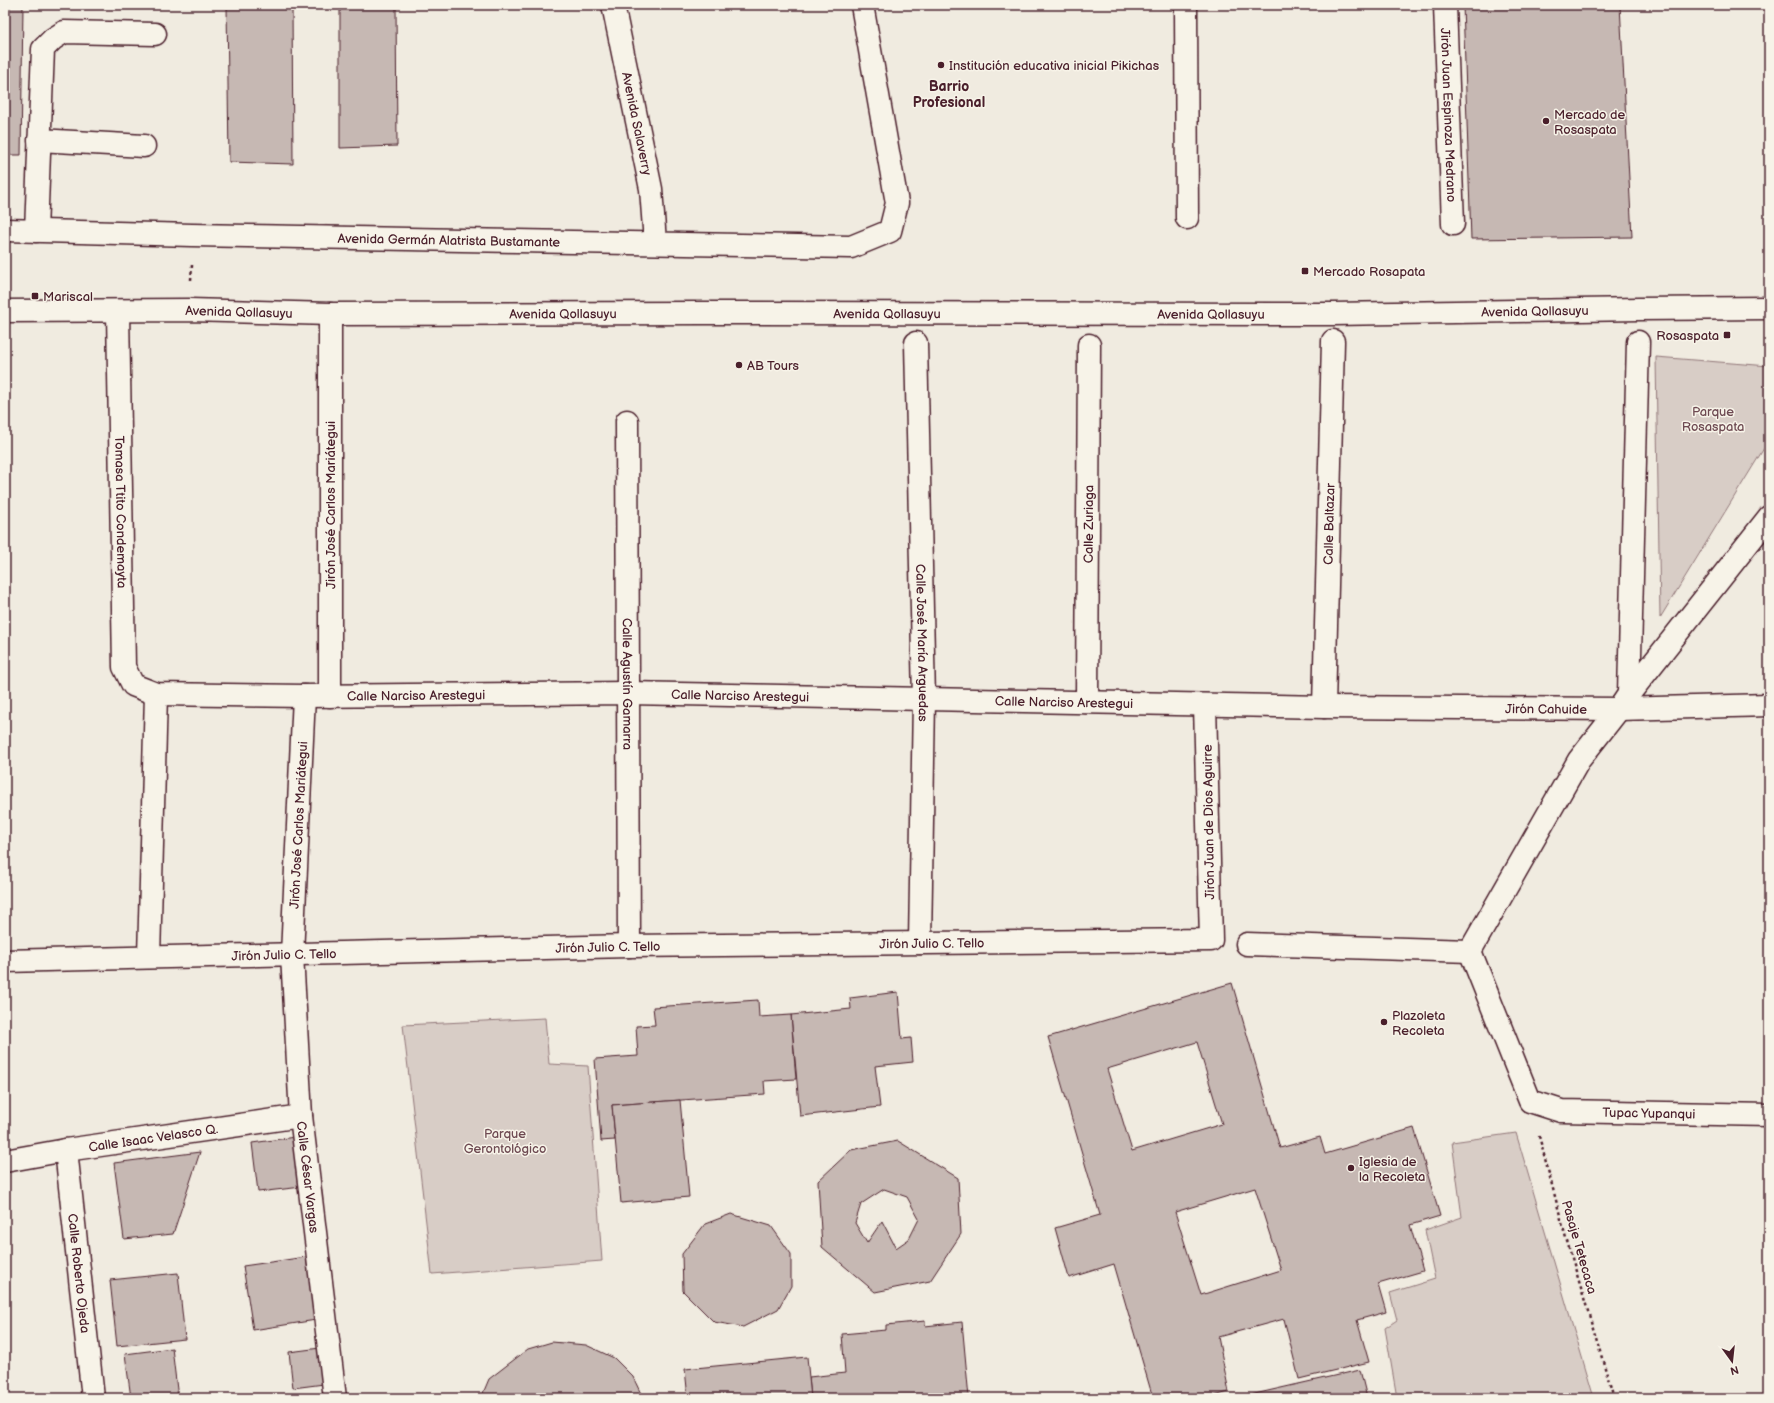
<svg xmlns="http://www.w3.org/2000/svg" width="1774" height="1403" font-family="'Balsamiq Sans',sans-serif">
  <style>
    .green { fill: #d8cdc6; stroke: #917678 }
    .building { fill: #c6b8b3; stroke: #4a1f2b; fill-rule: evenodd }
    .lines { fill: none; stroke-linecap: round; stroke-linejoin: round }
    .minor-casing { stroke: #4a1f2b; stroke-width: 25 }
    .path { stroke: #4a1f2b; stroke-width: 2.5; stroke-dasharray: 3 3; stroke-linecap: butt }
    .minor { stroke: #f7f3e8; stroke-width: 22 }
    .poi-dot { fill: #4a1f2b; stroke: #f7f3e8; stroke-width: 1.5 }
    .labels { text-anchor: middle; stroke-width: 3; stroke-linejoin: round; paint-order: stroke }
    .poi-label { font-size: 13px; fill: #4a1f2b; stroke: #f7f3e8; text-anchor: start }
    .street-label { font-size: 13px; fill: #4a1f2b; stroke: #f7f3e8 }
    .park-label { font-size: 13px; fill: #6e4a52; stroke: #f7f3e8 }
    .neighbourhood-label { font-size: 14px; font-weight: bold; fill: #4a1f2b; stroke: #f7f3e8 }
  </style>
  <rect width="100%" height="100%" fill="#f0ebe0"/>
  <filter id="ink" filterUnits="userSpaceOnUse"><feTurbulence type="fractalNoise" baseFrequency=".025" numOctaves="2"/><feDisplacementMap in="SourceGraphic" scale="8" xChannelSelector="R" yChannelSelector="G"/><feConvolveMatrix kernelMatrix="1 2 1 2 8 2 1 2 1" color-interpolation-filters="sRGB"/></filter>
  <g filter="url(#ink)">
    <g class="green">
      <path d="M1656,357L1769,366V440L1660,618Z"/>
      <path d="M545,1018L549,1064L588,1066L602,1261L432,1274L403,1025Z"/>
      <path d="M1516,1133L1594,1398H1397L1385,1328L1397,1320L1390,1293L1435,1279L1425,1230L1462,1217L1452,1142Z"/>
    </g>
    <g class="building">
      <path d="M5,5H23L21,155H5Z"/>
      <path d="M227,5H292L293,164L229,162Z"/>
      <path d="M340,5H396L397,146L340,148Z"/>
      <path d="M1463,5H1620L1632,237L1471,239Z"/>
      <path d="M1232,983L1280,1148L1320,1137L1325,1154L1414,1128L1440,1216L1410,1225L1423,1271L1378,1284L1386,1312L1357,1320L1369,1362L1299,1379L1284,1319L1218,1337L1229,1392L1207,1398H1153L1114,1264L1069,1278L1055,1228L1100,1215L1048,1037ZM1197,1042L1222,1124L1132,1151L1107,1069ZM1255,1188L1281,1270L1201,1295L1175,1212Z"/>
      <path d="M898,992L902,1039L911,1038L913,1062L875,1066L880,1107L800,1116L791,1015L851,1009L850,998Z"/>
      <path d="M758,1000L759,1017L791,1015L796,1079L764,1081L765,1094L612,1105L615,1140L601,1141L595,1059L638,1056L636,1026L655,1025L653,1007Z"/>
      <path d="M680,1100L689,1197L621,1203L612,1105Z"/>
      <path d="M295,1137L302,1187L258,1192L252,1143Z"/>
      <path d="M898,1141L958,1178L961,1234L930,1281L875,1292L822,1247L818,1181L851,1150ZM884,1189L907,1197L919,1219L909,1239L896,1248L882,1221L867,1243L855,1223L861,1204Z"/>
      <path d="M200,1152L173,1234L124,1239L114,1163Z"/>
      <path d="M731,1214L771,1226L791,1254V1286L778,1309L743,1327L714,1322L683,1291L682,1254L705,1224Z"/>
      <path d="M306,1257L316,1320L253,1330L243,1266Z"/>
      <path d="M178,1273L185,1339L117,1346L110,1280Z"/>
      <path d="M925,1321V1326L962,1322L969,1398H811L809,1377L845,1373L842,1334L886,1330V1325Z"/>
      <path d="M552,1342L586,1345L614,1358L633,1377L643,1398H481L489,1379L528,1349Z"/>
      <path d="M172,1348L178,1398H131L125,1354Z"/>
      <path d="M320,1348L324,1384L293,1388L289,1352Z"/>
      <path d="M807,1357L811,1398H688L685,1369Z"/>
      <path d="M1360,1370L1367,1398H1237Z"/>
    </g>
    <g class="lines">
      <defs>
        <g id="minor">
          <path id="s1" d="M613,5L651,189L655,242"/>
          <path d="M1186,5L1187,218"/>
          <path id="s2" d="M1445,5L1453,224"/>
          <path d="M39,140L144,146"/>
          <path id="s3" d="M5,230L192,235L851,247L890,231L897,203L862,5"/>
          <path d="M36,231L43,49L53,39L64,32L155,34"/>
          <path id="s4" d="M5,311L190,310L330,314L705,313L1333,314L1639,309L1769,308"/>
          <path id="s5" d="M118,312L124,667L133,685L156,694L304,696L628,693L1324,707L1619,709L1769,705"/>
          <path id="s6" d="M916,343L924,699L920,943"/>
          <path id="s7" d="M627,421L629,946"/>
          <path d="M1629,694L1638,342"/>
          <path id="s8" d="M304,696L292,955L301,1116L335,1398"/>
          <path d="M330,696V314"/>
          <path id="s9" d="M1087,702L1089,345"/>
          <path id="s10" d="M1324,707L1333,341"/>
          <path d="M1247,944L1470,951"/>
          <path d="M1470,951L1579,760L1619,709L1629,694L1769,517"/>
          <path id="s11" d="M1470,951L1530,1101L1561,1111L1769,1115"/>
          <path d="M149,957L156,694"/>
          <path id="s12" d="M5,961L629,946L1211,940L1205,705"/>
          <path id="s13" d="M66,1150L93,1398"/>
          <path id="s14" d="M5,1161L66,1150L301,1116"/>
        </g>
      </defs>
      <use href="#minor" class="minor-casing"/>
      <g class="path">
        <path d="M191,280L192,265"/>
        <path d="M1539,1136L1566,1238L1614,1398"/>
      </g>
      <use href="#minor" class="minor"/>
    </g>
  </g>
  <g class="poi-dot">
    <circle cx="941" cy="65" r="4"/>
    <circle cx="1546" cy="121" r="4"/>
    <rect x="1301" y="267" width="8" height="8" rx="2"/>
    <rect x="31" y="292" width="8" height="8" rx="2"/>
    <rect x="1723" y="331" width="8" height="8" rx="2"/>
    <circle cx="739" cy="365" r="4"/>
    <circle cx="1384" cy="1022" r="4"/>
    <circle cx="1351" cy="1168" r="4"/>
  </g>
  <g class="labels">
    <g class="poi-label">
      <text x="949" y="70">Institución educativa inicial Pikichas</text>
      <text x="1554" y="119">Mercado de<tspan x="1554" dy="15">Rosaspata</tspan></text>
      <text x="1313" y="276">Mercado Rosapata</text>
      <text x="43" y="301">Mariscal</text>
      <text x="1719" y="340" text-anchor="end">Rosaspata</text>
      <text x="747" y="370">AB Tours</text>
      <text x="1392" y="1020">Plazoleta<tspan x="1392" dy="15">Recoleta</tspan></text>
      <text x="1359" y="1166">Iglesia de<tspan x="1359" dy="15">la Recoleta</tspan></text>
    </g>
    <g class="street-label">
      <text dy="5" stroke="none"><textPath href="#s2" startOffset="110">Jirón Juan Espinoza Medrano</textPath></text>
      <text dy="5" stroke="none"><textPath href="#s1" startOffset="121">Avenida Salaverry</textPath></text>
      <text dy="5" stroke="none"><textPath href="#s3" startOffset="444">Avenida Germán Alatrista Bustamante</textPath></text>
      <text dy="5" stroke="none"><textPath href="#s4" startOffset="1530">Avenida Qollasuyu</textPath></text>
      <text dy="5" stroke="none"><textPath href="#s4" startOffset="234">Avenida Qollasuyu</textPath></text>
      <text dy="5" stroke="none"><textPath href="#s4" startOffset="558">Avenida Qollasuyu</textPath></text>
      <text dy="5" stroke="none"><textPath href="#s4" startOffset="882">Avenida Qollasuyu</textPath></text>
      <text dy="5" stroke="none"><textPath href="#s4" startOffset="1206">Avenida Qollasuyu</textPath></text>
      <text transform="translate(330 505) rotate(-90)" y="5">Jirón José Carlos Mariátegui</text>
      <text dy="5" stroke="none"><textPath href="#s5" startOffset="200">Tomasa Ttito Condemayta</textPath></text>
      <text dy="5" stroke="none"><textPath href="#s9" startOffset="178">Calle Zuriaga</textPath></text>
      <text dy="5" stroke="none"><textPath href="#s10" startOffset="183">Calle Baltazar</textPath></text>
      <text dy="5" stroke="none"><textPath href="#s6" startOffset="300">Calle José María Arguedas</textPath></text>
      <text dy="5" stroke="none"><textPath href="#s7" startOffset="263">Calle Agustín Gamarra</textPath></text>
      <text dy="5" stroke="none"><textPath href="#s5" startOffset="660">Calle Narciso Arestegui</textPath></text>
      <text dy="5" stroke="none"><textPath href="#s5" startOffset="984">Calle Narciso Arestegui</textPath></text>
      <text dy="5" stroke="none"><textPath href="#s5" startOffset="1308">Calle Narciso Arestegui</textPath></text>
      <text dy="5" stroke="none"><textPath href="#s5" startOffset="1790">Jirón Cahuide</textPath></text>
      <text transform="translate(1208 822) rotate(-91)" y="5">Jirón Juan de Dios Aguirre</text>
      <text transform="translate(298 825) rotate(-87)" y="5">Jirón José Carlos Mariátegui</text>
      <text dy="5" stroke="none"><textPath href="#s12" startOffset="927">Jirón Julio C. Tello</textPath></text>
      <text dy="5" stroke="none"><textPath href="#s12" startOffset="603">Jirón Julio C. Tello</textPath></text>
      <text dy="5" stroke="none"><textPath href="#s12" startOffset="279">Jirón Julio C. Tello</textPath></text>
      <text dy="5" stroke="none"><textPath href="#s11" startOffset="282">Tupac Yupanqui</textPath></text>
      <text dy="5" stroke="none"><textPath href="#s14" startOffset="150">Calle Isaac Velasco Q.</textPath></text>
      <text dy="5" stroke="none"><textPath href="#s8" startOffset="482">Calle César Vargas</textPath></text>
      <text transform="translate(1580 1247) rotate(74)" y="5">Pasaje Tetecaca</text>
      <text dy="5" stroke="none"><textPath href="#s13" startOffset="124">Calle Roberto Ojeda</textPath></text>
    </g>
    <g class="park-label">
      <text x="1713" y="416">Parque<tspan x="1713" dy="15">Rosaspata</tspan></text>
      <text x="505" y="1138">Parque<tspan x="505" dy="15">Gerontológico</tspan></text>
    </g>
    <g class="neighbourhood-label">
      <text x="949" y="91">Barrio<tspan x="949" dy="16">Profesional</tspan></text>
    </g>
  </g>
  <rect width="1774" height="1403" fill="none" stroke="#f7f3e8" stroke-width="20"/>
  <rect x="10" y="10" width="1754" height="1383" fill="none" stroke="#4a1f2b" stroke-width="1.5" filter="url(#ink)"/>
  <g transform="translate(1732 1361) rotate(165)" stroke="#f7f3e8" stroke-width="3" paint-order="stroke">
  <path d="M0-3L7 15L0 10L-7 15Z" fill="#4a1f2b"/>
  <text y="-6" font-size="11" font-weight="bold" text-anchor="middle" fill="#4a1f2b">N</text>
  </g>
</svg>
